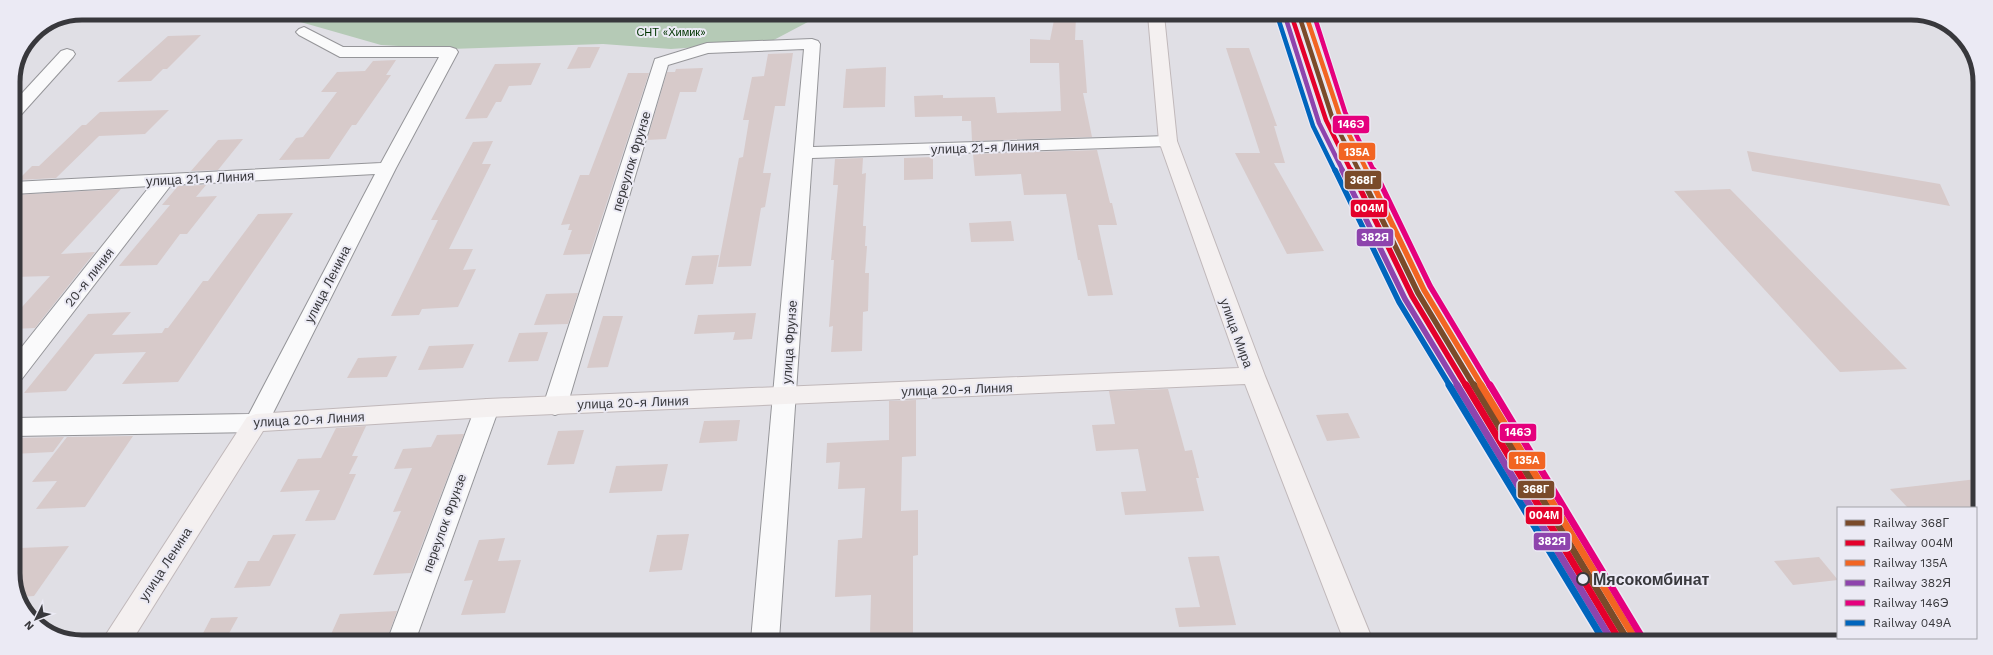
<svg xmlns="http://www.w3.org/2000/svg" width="1993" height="655" font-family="'Work Sans',sans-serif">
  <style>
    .green { fill: #b5cab6 }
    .building { fill: #d7caca }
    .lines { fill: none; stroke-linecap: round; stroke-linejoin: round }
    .minor-casing { stroke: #959599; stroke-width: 2 }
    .major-casing { stroke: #c0b8ba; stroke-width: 2 }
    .minor { fill: #fafafb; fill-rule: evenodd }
    .major { fill: #f4f0f0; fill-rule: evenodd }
    .rail-1-far2-casing { stroke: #ebeaf4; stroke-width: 7 }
    .rail-1-far1-casing { stroke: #ebeaf4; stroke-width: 8 }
    .rail-1-casing { stroke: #ebeaf4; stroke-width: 10 }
    .rail-2-far2-casing { stroke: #ebeaf4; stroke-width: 7 }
    .rail-2-far1-casing { stroke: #ebeaf4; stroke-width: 8 }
    .rail-2-casing { stroke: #ebeaf4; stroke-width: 10 }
    .rail-3-far2-casing { stroke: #ebeaf4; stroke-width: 7 }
    .rail-3-far1-casing { stroke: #ebeaf4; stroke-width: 8 }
    .rail-3-casing { stroke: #ebeaf4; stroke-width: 10 }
    .rail-4-far2-casing { stroke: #ebeaf4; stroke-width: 7 }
    .rail-4-far1-casing { stroke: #ebeaf4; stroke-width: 8 }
    .rail-4-casing { stroke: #ebeaf4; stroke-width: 10 }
    .rail-5-far2-casing { stroke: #ebeaf4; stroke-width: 7 }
    .rail-5-far1-casing { stroke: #ebeaf4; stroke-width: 8 }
    .rail-5-casing { stroke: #ebeaf4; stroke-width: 10 }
    .rail-6-far2-casing { stroke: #ebeaf4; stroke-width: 7 }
    .rail-6-far1-casing { stroke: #ebeaf4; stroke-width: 8 }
    .rail-6-casing { stroke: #ebeaf4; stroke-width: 10 }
    .rail-1-far2 { stroke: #7a4b2a; stroke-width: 4.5 }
    .rail-1-far1 { stroke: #7a4b2a; stroke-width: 5.5 }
    .rail-1 { stroke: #7a4b2a; stroke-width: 7 }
    .rail-2-far2 { stroke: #e4002b; stroke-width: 4.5 }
    .rail-2-far1 { stroke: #e4002b; stroke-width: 5.5 }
    .rail-2 { stroke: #e4002b; stroke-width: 7 }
    .rail-3-far2 { stroke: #f26522; stroke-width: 4.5 }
    .rail-3-far1 { stroke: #f26522; stroke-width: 5.5 }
    .rail-3 { stroke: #f26522; stroke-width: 7 }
    .rail-4-far2 { stroke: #8e44ad; stroke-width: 4.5 }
    .rail-4-far1 { stroke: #8e44ad; stroke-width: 5.5 }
    .rail-4 { stroke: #8e44ad; stroke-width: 7 }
    .rail-5-far2 { stroke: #e5007d; stroke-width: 4.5 }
    .rail-5-far1 { stroke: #e5007d; stroke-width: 5.5 }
    .rail-5 { stroke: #e5007d; stroke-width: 7 }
    .rail-6-far2 { stroke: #0065bd; stroke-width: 4.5 }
    .rail-6-far1 { stroke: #0065bd; stroke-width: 5.5 }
    .rail-6 { stroke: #0065bd; stroke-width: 7 }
    .stop-dot { fill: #ebeaf4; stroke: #38383c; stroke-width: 2 }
    .labels { text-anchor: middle; stroke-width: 4; stroke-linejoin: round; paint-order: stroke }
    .far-park-label { font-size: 11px; fill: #003401; stroke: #ebeaf4 }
    .street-label { font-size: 13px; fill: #38383c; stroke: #ebeaf4 }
    .near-stop-label { font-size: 16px; font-weight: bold; fill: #38383c; stroke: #ebeaf4; text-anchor: start }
    .rim { fill: none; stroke: #38383c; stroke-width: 5 }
    .line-badge { stroke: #ebeaf4; stroke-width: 1.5 }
    .badge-label { font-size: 11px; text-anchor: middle; font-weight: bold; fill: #fff }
  </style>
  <rect width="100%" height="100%" fill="#e0dfe5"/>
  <path class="green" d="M269,13L823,14L770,42L671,49L603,44L450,49L381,45Z"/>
  <g class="building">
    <path d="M1055,15L1076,16L1075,40H1083L1087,93H1083L1092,137L972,141L971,121H962V116L915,117L914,96L943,95V98L995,97L997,113L1061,111L1059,63H1030V39L1050,40Z"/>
    <path d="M201,35L167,69H163L151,81L117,82L168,36Z"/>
    <path d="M578,47H600L590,68L567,69Z"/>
    <path d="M1226,48H1249L1277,126H1274L1285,163H1274L1324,251L1287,254L1235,153H1260Z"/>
    <path d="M793,53L785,106H775L763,173H771L765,207L761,208L751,266L718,267L739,158L743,157L749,120H743L752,77L764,76L768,54Z"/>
    <path d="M396,60L386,75H391L356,125H352L329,159L279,160L296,138L303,137L337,92H321L337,72L365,71L373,61Z"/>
    <path d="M541,63L531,85L509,86L501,102H496L487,118L465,119L495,64Z"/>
    <path d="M886,67L885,107L843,108L846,69Z"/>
    <path d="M703,68L696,92H680L666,139L647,140L667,72H675L676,69Z"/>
    <path d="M628,73H649L590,254L563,255L572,230H568L570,224L561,225L580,175H589Z"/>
    <path d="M169,110L145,134L99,136L56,178L18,180L32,166H39L82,125H86L100,112Z"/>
    <path d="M243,139L218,170L191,171L218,140Z"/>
    <path d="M493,141L482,164H491L449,249H473L463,270L476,269L458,307L422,309L419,315L391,316L438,220H431L473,142Z"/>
    <path d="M1097,150L1110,203H1112L1117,225H1098L1113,295L1088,296L1080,260H1078L1066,194L1024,195L1021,174L975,176L973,154Z"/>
    <path d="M1747,151L1940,184L1950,206L1752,171Z"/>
    <path d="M933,157V179L904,180V158Z"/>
    <path d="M863,158L862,174L866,173L863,226H866L865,246H867L865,273H869L868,311L863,312L862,351L831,352L833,326L829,327L834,260H831L838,185H833L835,159Z"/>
    <path d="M206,185L196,197L217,196L187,234H180L157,265L119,266L170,205H162L178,186Z"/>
    <path d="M121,189L61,254L95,252L35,328L13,329V317L50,276L13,277V195Z"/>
    <path d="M1730,189L1907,369L1840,372L1674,191Z"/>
    <path d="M293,213L178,382L122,384L146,352L95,354L66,391L24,393L88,314L131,312L112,335L162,333L165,328H168L203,281H208L258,214Z"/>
    <path d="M1011,221L1014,241L971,242L969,223Z"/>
    <path d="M719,255L713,284L685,285L692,256Z"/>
    <path d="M578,293L568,324L534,325L546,294Z"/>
    <path d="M756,313L752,339L733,340L735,332L694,334L698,315Z"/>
    <path d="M603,316H623L608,367L587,368Z"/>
    <path d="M548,332L538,361L508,362L519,333Z"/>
    <path d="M474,344L463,368L418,370L429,346Z"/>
    <path d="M397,356L387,377L347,378L358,358Z"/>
    <path d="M1168,389L1185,451L1192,450L1199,478H1196L1204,511L1125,515L1121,492L1146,491L1138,449L1096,451L1092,425L1115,424L1109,391Z"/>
    <path d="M916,400V456L902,457L901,511L918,510V555L913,556V633L870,635L871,595L835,597L838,540L862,538L865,488L838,489L840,462L826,463L827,443L889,440V401Z"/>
    <path d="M1348,413L1360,438L1327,441L1316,415Z"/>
    <path d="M740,420L737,441L699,443L704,421Z"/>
    <path d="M366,426L352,456H358L349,474H356L335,520L305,521L320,490L280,492L298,459L321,458L336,428Z"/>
    <path d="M584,430L574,464L547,465L558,431Z"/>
    <path d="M464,434L411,573L373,575L401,511L393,512L412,468L394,469L403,449L431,447L437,435Z"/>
    <path d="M133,436L85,507L36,509L57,481L32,482L67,437Z"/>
    <path d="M64,437L53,452L13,454V438Z"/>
    <path d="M668,464L662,491L609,493L616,466Z"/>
    <path d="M1977,479V508H1908L1890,489Z"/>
    <path d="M296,534L270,586L234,588L248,561H259L273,535Z"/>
    <path d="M689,534L682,570L649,572L657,535Z"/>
    <path d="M505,538L498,561L521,560L505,613L461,615L473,580L464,581L479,540Z"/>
    <path d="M69,546L34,596L20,597L13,578V558L20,548Z"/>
    <path d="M1219,556L1236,625L1179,627L1175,608L1200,607L1188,557Z"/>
    <path d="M1819,557L1838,580L1793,585L1774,561Z"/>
    <path d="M397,611L387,639H329L340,614Z"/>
    <path d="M238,617L226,639H200L211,618Z"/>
  </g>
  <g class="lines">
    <defs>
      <g id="minor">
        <path d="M304,27L343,47H450L456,49L458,52L396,168L265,429L256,432L13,436V418L249,414L375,174L171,185L21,380L13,382V358L150,186L13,194V182L381,163L439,57H340L299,35L296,32L299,29Z"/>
        <path d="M812,39L818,41L820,44L813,147L1168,136L1174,137L1177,141L1174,145L1168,146L812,158L779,640H751L804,49L708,53L668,65L567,406L563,412L555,415L547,412L543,406L655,59L707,43Z"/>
        <path d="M67,49L73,51L75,54L73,57L19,117L13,118V103L61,51Z"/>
        <path d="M487,399L495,402L499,408L416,639H388L475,408L479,402Z"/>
      </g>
      <path id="major" d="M1148,15H1164L1177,141L1265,376L1373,641H1344L1245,384L487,417L263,431L133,639H103L247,417L256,414L487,399L1239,368L1159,141Z"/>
    </defs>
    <use href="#minor" class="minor-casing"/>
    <use href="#major" class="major-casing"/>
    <use href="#minor" class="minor"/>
    <use href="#major" class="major"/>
    <defs>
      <path id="rail-1-far2" d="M1299,15L1332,117L1359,171"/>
      <path id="rail-1-far1" d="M1358,170L1418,293L1474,386"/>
      <path id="rail-1" d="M1474,385L1628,641"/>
      <path id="rail-2-far2" d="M1292,17L1326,120L1351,171"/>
      <path id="rail-2-far1" d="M1351,170L1412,296L1466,386"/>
      <path id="rail-2" d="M1466,385L1620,641"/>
      <path id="rail-3-far2" d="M1306,15L1339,114L1367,171"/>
      <path id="rail-3-far1" d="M1366,170L1424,290L1482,386"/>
      <path id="rail-3" d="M1481,385L1634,637"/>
      <path id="rail-4-far2" d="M1286,19L1319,123L1343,171"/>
      <path id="rail-4-far1" d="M1342,170L1405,299L1458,386"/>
      <path id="rail-4" d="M1457,385L1612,641"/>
      <path id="rail-5-far2" d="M1314,15L1345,112L1374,171"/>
      <path id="rail-5-far1" d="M1374,170L1430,286L1490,386"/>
      <path id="rail-5" d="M1490,385L1640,634"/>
      <path id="rail-6-far2" d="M1279,21L1313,126L1335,171"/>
      <path id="rail-6-far1" d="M1335,170L1399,302L1450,386"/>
      <path id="rail-6" d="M1449,385L1604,641"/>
    </defs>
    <use href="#rail-1-far2" class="rail-1-far2-casing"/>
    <use href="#rail-1-far1" class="rail-1-far1-casing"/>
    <use href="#rail-1" class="rail-1-casing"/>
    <use href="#rail-2-far2" class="rail-2-far2-casing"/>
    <use href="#rail-2-far1" class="rail-2-far1-casing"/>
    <use href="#rail-2" class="rail-2-casing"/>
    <use href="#rail-3-far2" class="rail-3-far2-casing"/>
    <use href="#rail-3-far1" class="rail-3-far1-casing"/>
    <use href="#rail-3" class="rail-3-casing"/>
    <use href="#rail-4-far2" class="rail-4-far2-casing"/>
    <use href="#rail-4-far1" class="rail-4-far1-casing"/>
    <use href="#rail-4" class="rail-4-casing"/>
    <use href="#rail-5-far2" class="rail-5-far2-casing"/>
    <use href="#rail-5-far1" class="rail-5-far1-casing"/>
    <use href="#rail-5" class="rail-5-casing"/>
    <use href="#rail-6-far2" class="rail-6-far2-casing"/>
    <use href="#rail-6-far1" class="rail-6-far1-casing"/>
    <use href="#rail-6" class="rail-6-casing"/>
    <use href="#rail-1-far2" class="rail-1-far2"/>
    <use href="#rail-1-far1" class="rail-1-far1"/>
    <use href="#rail-1" class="rail-1"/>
    <use href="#rail-2-far2" class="rail-2-far2"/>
    <use href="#rail-2-far1" class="rail-2-far1"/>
    <use href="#rail-2" class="rail-2"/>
    <use href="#rail-3-far2" class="rail-3-far2"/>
    <use href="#rail-3-far1" class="rail-3-far1"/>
    <use href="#rail-3" class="rail-3"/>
    <use href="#rail-4-far2" class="rail-4-far2"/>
    <use href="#rail-4-far1" class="rail-4-far1"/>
    <use href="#rail-4" class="rail-4"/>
    <use href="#rail-5-far2" class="rail-5-far2"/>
    <use href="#rail-5-far1" class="rail-5-far1"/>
    <use href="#rail-5" class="rail-5"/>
    <use href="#rail-6-far2" class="rail-6-far2"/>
    <use href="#rail-6-far1" class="rail-6-far1"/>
    <use href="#rail-6" class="rail-6"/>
  </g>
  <circle class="stop-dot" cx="1583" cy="579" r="6"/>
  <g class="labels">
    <g class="far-park-label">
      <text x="671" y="36">СНТ «Химик»</text>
    </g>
    <g class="street-label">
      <text transform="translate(985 147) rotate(-2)" y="5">улица 21-я Линия</text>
      <text transform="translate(631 161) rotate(-73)" y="5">переулок Фрунзе</text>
      <text transform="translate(200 178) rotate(-3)" y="5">улица 21-я Линия</text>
      <text transform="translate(89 277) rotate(-52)" y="5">20-я линия</text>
      <text transform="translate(327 284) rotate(-63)" y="5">улица Ленина</text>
      <text transform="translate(1237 333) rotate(70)" y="5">улица Мира</text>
      <text transform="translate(789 342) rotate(-86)" y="5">улица Фрунзе</text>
      <text transform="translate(957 389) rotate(-2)" y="5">улица 20-я Линия</text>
      <text transform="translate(633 402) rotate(-2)" y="5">улица 20-я Линия</text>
      <text transform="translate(309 419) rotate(-3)" y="5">улица 20-я Линия</text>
      <text transform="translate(444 523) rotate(-70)" y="5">переулок Фрунзе</text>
      <text transform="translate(165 564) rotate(-57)" y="5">улица Ленина</text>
    </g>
    <g class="near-stop-label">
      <text x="1593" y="585">Мясокомбинат</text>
    </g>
  </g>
  <path d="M0 0H1993V655H0ZM82 20H1911A62 62 0 0 1 1973 82V573A62 62 0 0 1 1911 635H82A62 62 0 0 1 20 573V82A62 62 0 0 1 82 20Z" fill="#ebeaf4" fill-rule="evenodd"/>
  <path class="rim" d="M82 20H1911A62 62 0 0 1 1973 82V573A62 62 0 0 1 1911 635H82A62 62 0 0 1 20 573V82A62 62 0 0 1 82 20Z"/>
  <g class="line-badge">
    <rect x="1332" y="115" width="38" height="19" rx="4" fill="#e5007d"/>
    <rect x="1338" y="142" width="38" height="19" rx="4" fill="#f26522"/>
    <rect x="1344" y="170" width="38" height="20" rx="4" fill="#7a4b2a"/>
    <rect x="1350" y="199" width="38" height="19" rx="4" fill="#e4002b"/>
    <rect x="1356" y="228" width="38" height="19" rx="4" fill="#8e44ad"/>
    <rect x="1499" y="423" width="38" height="19" rx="4" fill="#e5007d"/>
    <rect x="1508" y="451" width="38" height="19" rx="4" fill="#f26522"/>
    <rect x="1517" y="480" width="38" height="19" rx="4" fill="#7a4b2a"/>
    <rect x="1525" y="506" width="38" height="19" rx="4" fill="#e4002b"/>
    <rect x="1533" y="532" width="38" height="19" rx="4" fill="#8e44ad"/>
  </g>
  <g class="badge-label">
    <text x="1351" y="128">146Э</text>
    <text x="1357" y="156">135А</text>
    <text x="1363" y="184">368Г</text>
    <text x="1369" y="212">004М</text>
    <text x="1375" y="241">382Я</text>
    <text x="1518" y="436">146Э</text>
    <text x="1527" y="464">135А</text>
    <text x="1536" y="493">368Г</text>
    <text x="1544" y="519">004М</text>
    <text x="1552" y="545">382Я</text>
  </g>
  <rect x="1837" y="507" width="140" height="132" fill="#ebeaf4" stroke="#a3a3aa"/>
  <rect x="1845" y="520" width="20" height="6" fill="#7a4b2a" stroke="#a3a3aa"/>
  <text x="1873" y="527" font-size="12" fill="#38383c">Railway 368Г</text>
  <rect x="1845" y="540" width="20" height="6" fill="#e4002b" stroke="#a3a3aa"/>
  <text x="1873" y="547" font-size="12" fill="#38383c">Railway 004М</text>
  <rect x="1845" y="560" width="20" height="6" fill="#f26522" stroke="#a3a3aa"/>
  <text x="1873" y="567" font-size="12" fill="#38383c">Railway 135А</text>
  <rect x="1845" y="580" width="20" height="6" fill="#8e44ad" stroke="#a3a3aa"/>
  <text x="1873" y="587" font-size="12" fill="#38383c">Railway 382Я</text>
  <rect x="1845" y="600" width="20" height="6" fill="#e5007d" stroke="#a3a3aa"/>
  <text x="1873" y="607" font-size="12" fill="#38383c">Railway 146Э</text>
  <rect x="1845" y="620" width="20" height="6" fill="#0065bd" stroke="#a3a3aa"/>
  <text x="1873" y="627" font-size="12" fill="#38383c">Railway 049А</text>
  <g transform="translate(36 619) rotate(227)" stroke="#ebeaf4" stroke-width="3" paint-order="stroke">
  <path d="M0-3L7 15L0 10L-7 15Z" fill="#38383c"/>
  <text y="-6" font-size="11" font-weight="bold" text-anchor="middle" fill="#38383c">N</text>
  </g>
</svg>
